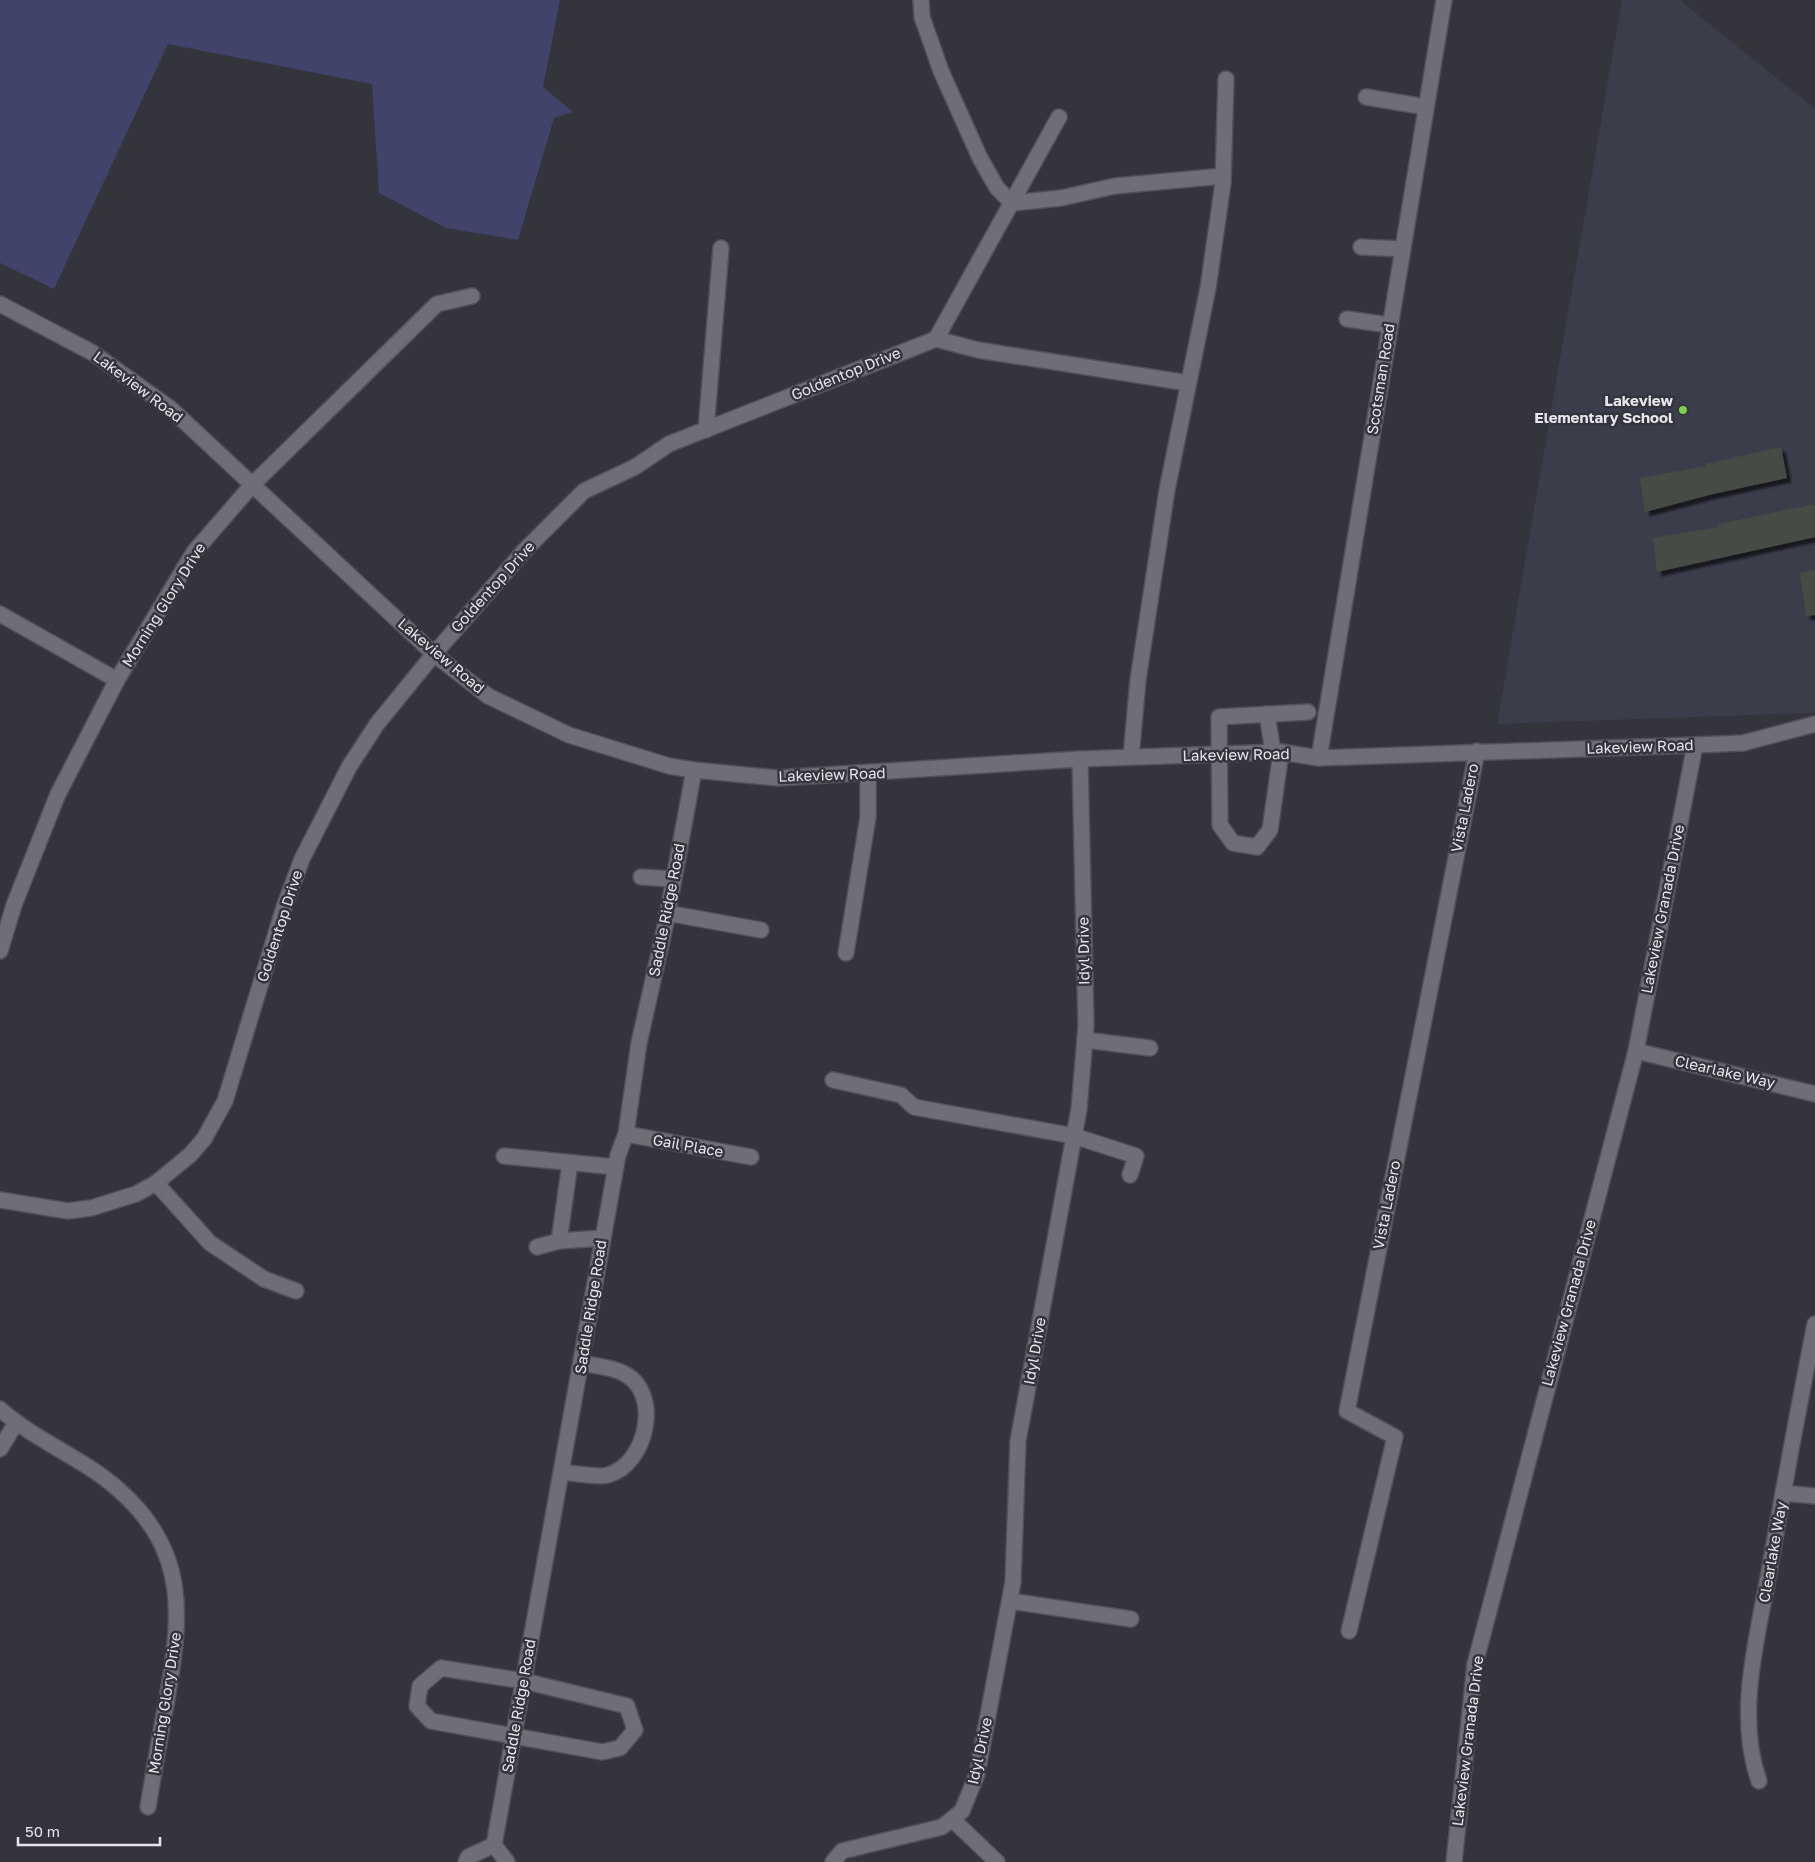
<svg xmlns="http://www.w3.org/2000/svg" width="1815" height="1862" font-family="'Golos Text',sans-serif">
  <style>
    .built { fill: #3c3d4b }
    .green { fill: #42436b }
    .building { fill: #464c44; filter: url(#shadow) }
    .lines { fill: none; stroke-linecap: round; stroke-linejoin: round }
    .minor-casing { stroke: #505057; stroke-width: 18 }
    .minor { stroke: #6e6e78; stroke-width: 15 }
    .poi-dot { fill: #7fd052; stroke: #33343c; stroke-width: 2 }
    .labels { text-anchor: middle; stroke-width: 5; stroke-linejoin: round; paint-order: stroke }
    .street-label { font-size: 15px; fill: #e5e5eb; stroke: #33343c }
    .poi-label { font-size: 15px; font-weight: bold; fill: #e5e5eb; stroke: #33343c; text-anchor: end }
  </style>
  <defs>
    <filter id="shadow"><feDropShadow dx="4.5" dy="4.5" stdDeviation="1" flood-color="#0009"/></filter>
  </defs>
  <rect width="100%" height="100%" fill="#33343c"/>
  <path class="built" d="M1622,0H1680L1815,109V712L1811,713L1497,724Z"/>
  <path class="green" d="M0,0H560L543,87L573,112L554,118L518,240L446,228L379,193L372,84L168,44L54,289L0,263Z"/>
  <g class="building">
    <path d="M1781,447L1787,478L1713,494L1645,512L1640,478L1706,466V464Z"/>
    <path d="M1815,504V537L1657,572L1653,538L1719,527V524Z"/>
    <path d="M1815,570V615L1806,616L1800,573Z"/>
  </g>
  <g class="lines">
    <defs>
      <g id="minor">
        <path d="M921,0L922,17L941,71L980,158L997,188L1012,203L1061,198L1115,186L1223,176"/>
        <path d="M1366,97L1426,107"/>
        <path d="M1361,247L1402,249"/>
        <path d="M0,304L93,353L170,408L434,654L488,696L569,735L669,766L694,770L777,778L1080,759L1281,752L1319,758L1695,745L1743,743L1815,724"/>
        <path d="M1347,319L1389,325"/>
        <path d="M936,339L978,350L1188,383"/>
        <path d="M706,430L721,248"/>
        <path d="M0,614L117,680"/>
        <path d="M1267,714L1273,752"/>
        <path d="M1281,752L1270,830L1257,847L1233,843L1220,825L1219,717L1308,712"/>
        <path d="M1131,757L1138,680L1167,490L1208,288L1223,183L1226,79"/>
        <path d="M1319,758L1444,0"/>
        <path d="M641,877L673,879"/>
        <path d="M667,913L761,930"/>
        <path d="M0,951L14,905L58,794L117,680L194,552L253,484L437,304L472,296"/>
        <path d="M846,953L868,817V774"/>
        <path d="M1085,1040L1150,1048"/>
        <path d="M1636,1051L1815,1094"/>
        <path d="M833,1080L901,1095L914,1107L1074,1136L1136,1156L1130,1175"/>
        <path d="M626,1134L751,1157"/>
        <path d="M504,1156L616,1167"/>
        <path d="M570,1163L559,1241L603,1238"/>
        <path d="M156,1183L210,1243L264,1279L296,1291"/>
        <path d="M0,1200L68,1211L91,1208L136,1194L156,1183L190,1155L204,1139L225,1101L284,907L302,859L349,767L377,724L434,654L525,550L584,491L635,467L669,444L936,339L1059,117"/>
        <path d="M537,1247L559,1241"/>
        <path d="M0,1409C36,1441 83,1458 119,1490C189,1552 181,1616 167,1699C160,1735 154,1771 148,1807"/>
        <path d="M0,1449L16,1423"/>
        <path d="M562,1472C573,1473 598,1478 608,1475C647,1464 663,1392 623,1373C612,1367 595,1366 582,1363"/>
        <path d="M1783,1493L1815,1496"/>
        <path d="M1010,1601L1131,1619"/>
        <path d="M1349,1631L1395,1437L1347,1411L1477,751"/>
        <path d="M441,1668L524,1681L627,1706L635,1730L620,1748L602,1752L431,1721L417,1706L420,1686Z"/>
        <path d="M1759,1781C1735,1714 1758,1635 1770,1567C1784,1486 1799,1405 1815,1324"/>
        <path d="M953,1820L997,1862"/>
        <path d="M494,1845L618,1155L626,1134L639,1043L666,922L694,770"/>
        <path d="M494,1845L507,1862"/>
        <path d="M466,1862L468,1857L494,1845"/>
        <path d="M833,1862L842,1851L942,1827L962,1811L977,1774L1013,1582L1018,1441L1079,1109L1086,1026L1080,759"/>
        <path d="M1454,1862L1475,1664L1636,1051L1695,745"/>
      </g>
    </defs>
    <use href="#minor" class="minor-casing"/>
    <use href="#minor" class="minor"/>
  </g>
  <circle class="poi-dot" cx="1683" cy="410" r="5"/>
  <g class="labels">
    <g class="street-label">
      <text transform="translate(846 374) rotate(-22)" y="5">Goldentop Drive</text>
      <text transform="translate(1381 379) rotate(-81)" y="5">Scotsman Road</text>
      <text transform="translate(138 387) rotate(37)" y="5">Lakeview Road</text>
      <text transform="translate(493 587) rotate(-48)" y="5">Goldentop Drive</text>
      <text transform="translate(164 605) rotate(-58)" y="5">Morning Glory Drive</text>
      <text transform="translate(441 656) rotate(40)" y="5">Lakeview Road</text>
      <text transform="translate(1640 747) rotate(-2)" y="5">Lakeview Road</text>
      <text transform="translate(1236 755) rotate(-1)" y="5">Lakeview Road</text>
      <text transform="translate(832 775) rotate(-2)" y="5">Lakeview Road</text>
      <text transform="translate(1465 808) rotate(-79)" y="5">Vista Ladero</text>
      <text transform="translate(1663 909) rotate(-79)" y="5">Lakeview Granada Drive</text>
      <text transform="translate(667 910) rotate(-79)" y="5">Saddle Ridge Road</text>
      <text transform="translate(280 926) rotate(-72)" y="5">Goldentop Drive</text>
      <text transform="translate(1084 951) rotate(-91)" y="5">Idyl Drive</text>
      <text transform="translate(1725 1072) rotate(13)" y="5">Clearlake Way</text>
      <text transform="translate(688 1146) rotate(10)" y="5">Gail Place</text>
      <text transform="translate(1387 1205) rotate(-79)" y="5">Vista Ladero</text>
      <text transform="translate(1569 1303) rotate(-75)" y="5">Lakeview Granada Drive</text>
      <text transform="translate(591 1307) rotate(-81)" y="5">Saddle Ridge Road</text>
      <text transform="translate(1035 1351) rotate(-80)" y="5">Idyl Drive</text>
      <text transform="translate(1773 1552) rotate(-80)" y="5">Clearlake Way</text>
      <text transform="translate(165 1703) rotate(-81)" y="5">Morning Glory Drive</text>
      <text transform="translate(519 1706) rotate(-80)" y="5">Saddle Ridge Road</text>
      <text transform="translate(1468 1741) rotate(-83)" y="5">Lakeview Granada Drive</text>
      <text transform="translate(980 1751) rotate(-78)" y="5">Idyl Drive</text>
    </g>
    <g class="poi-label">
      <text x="1673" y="406">Lakeview<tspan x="1673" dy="17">Elementary School</tspan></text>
    </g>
  </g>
  <path d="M18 1837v8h142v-8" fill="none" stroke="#e5e5eb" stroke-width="2.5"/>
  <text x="25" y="1837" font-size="15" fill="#e5e5eb" stroke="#33343c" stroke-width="4" paint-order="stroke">50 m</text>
</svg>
